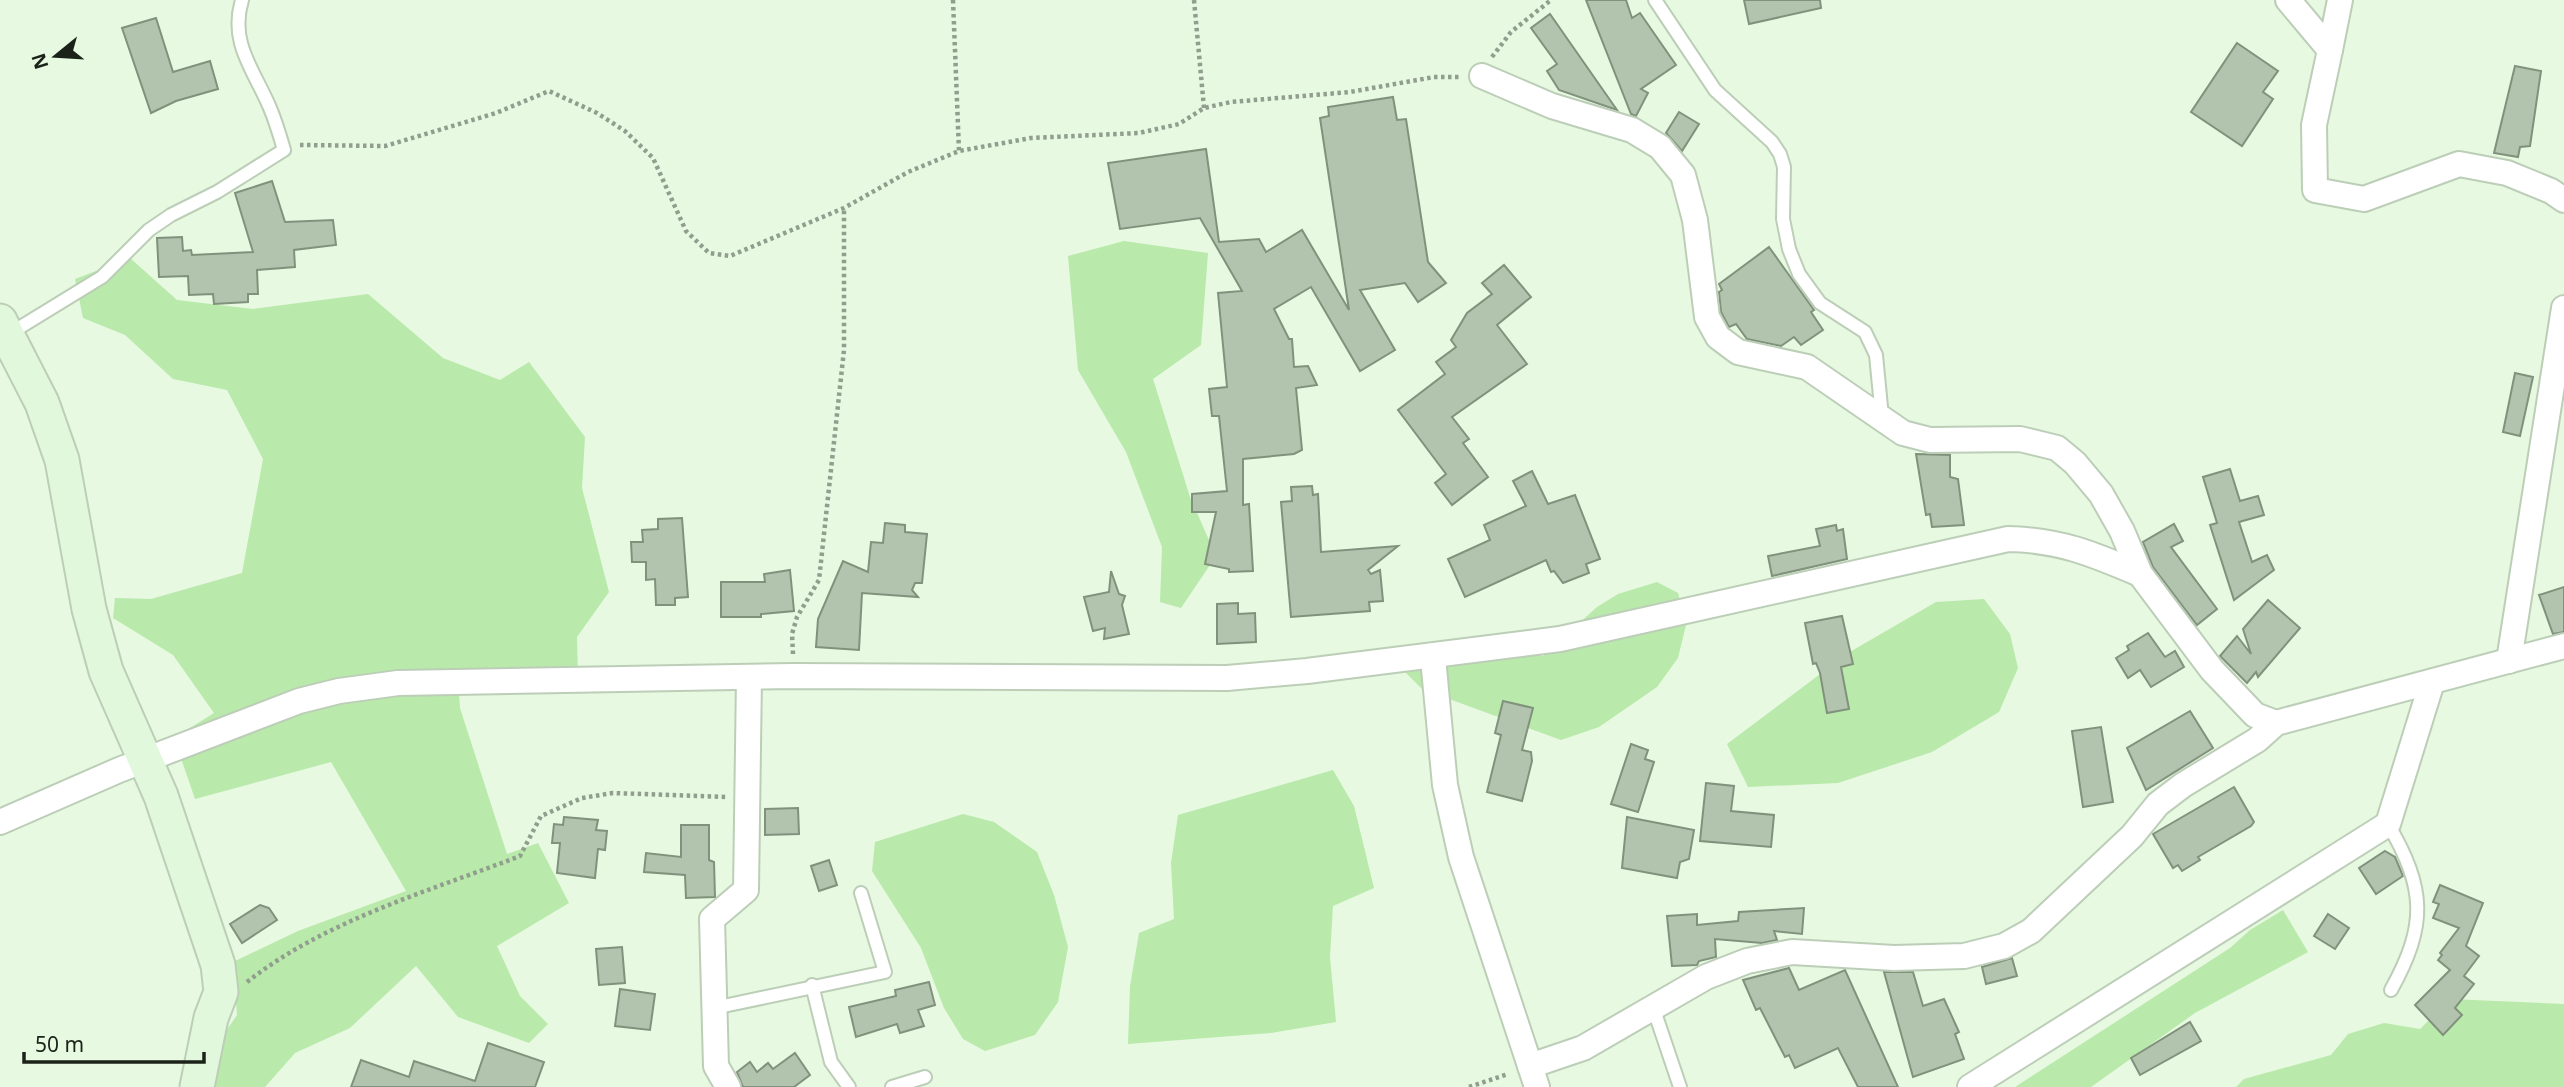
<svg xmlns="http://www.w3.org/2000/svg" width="2564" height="1087" font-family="'Noto Sans',sans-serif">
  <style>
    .green { fill: #b9e9ab }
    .building { fill: #b2c4ad; stroke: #81927c; stroke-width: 2 }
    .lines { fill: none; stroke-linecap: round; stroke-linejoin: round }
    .lane-casing { stroke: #bcceb7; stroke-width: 16 }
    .street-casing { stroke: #bcceb7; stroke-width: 28 }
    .secondary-casing { stroke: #bcceb7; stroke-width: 37 }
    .path { stroke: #919e8d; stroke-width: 4.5; stroke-dasharray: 3.5 3.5; stroke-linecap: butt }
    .lane { stroke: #fff; stroke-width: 12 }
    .street { stroke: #fff; stroke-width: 24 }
    .secondary { stroke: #e2f8dc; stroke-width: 33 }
  </style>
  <rect width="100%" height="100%" fill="#e7f9e1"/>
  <g class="green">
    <path d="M1124,241L1208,253L1201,345L1153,379L1190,497L1216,556L1181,608L1160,602L1162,547L1126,452L1078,370L1068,256Z"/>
    <path d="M130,258L177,300L253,309L368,294L443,358L500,380L529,362L585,437L582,488L609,592L577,637L578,678H458L460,708L507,854L538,843L569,903L497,946L520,996L548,1024L529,1043L458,1017L416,966L350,1028L295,1053L265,1087H206L213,1050L237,1015L233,962L298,931L406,891L331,762L195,799L174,738L214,713L173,655L113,618L115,598L151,599L242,573L263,459L227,390L173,379L125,335L83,318L75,279Z"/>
    <path d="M1657,582L1678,593L1686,625L1678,658L1657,687L1599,727L1561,740L1422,689L1394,661L1478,646L1543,656L1597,607L1618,594Z"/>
    <path d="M1984,599L2010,634L2018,668L1999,712L1932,752L1838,783L1748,787L1727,744L1848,653L1936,602Z"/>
    <path d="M1333,770L1354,806L1374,888L1333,906L1330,957L1336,1022L1271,1033L1128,1044L1130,986L1139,933L1174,919L1171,863L1178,815Z"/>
    <path d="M963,814L994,822L1037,852L1054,895L1068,947L1058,1002L1035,1035L985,1051L963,1039L944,1008L921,948L872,871L875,842Z"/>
    <path d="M2283,910L2308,952L2195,1013L2091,1087H2015L2230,948L2250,930Z"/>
    <path d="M2450,999L2564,1004V1087H2236L2244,1079L2331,1055L2348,1034L2384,1023L2420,1029Z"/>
  </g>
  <g class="building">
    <path d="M1586,0H1626L1632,18L1640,13L1676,65L1641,89L1648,93L1636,116L1631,114Z"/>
    <path d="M1744,0H1820L1821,8L1749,24Z"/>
    <path d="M1550,14L1617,110L1559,90L1547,71L1557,64L1531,28Z"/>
    <path d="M156,18L173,72L210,61L218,89L176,101L151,113L122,28Z"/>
    <path d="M2237,43L2278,71L2263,92L2273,99L2242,146L2191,112Z"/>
    <path d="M2515,66L2541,71L2530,146L2520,147L2518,157L2494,153Z"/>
    <path d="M1393,97L1397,120L1406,119L1428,262L1446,283L1418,302L1405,283L1360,290L1395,350L1360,371L1311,287L1274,309L1289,339H1292L1294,367L1308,366L1317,385L1296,388L1302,450L1294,454L1243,459V505L1249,504L1253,571L1229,572V569L1205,564L1216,512H1192V494L1227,491L1219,416H1212L1209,389L1227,387L1218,293L1242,291L1200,218L1120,229L1108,163L1206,149L1219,242L1259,239L1266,252L1302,230L1349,310L1320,118L1329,116L1328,107Z"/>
    <path d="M1679,112L1699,124L1682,151L1666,133Z"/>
    <path d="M272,181L285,222L333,220L336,245L294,250L295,267L257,270L258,294H248V302L214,304L213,294L189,295L188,276L159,277L157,238L182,237L183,251L191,250L192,255L253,252L235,193Z"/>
    <path d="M1769,247L1814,310L1811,312L1823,330L1801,345L1794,337L1781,346L1747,339L1736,324L1729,327L1721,312L1719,292L1722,290L1719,284Z"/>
    <path d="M1504,265L1531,297L1497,325L1527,364L1452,417L1469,439L1463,443L1488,477L1452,505L1435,483L1446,474L1398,410L1445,374L1436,362L1456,347L1451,340L1467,313L1492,294L1482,283Z"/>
    <path d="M2515,373L2533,377L2520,436L2503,432Z"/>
    <path d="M1916,454L1950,455V477L1958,479L1964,525L1932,527L1930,514L1926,515Z"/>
    <path d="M2230,469L2240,501L2258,496L2264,515L2239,522L2252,562L2267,555L2274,570L2234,600L2210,525L2217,523L2203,477Z"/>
    <path d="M1532,471L1548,504L1575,495L1600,559L1586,564L1589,573L1563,583L1554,571L1551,572L1546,560L1465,597L1448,559L1490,540L1484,525L1526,506L1513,481Z"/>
    <path d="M1312,486L1313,495L1318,494L1321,552L1398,546L1368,570L1371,574L1380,570L1383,601L1369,602L1370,611L1291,617L1281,502L1292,501L1291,487Z"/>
    <path d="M682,518L688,597L675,598V605H656L655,579L646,580V562H632L631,542H643L642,530L658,529V519Z"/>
    <path d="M885,523L905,525V532L927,534L922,583H915L912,590L918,597L862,593L859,650L816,647L818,619L843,561L868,572L871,542L883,543Z"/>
    <path d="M2174,524L2183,541L2171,547L2217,609L2197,625L2153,567L2143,542Z"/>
    <path d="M1836,525L1837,531L1843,529L1847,559L1772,576L1768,556L1820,546L1816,529Z"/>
    <path d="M790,570L794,611L761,614V617H721V582H765L764,574Z"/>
    <path d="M1111,571L1119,594L1125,596L1122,605L1129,634L1104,639L1105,628L1093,631L1084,597L1109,592Z"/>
    <path d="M2564,587V632L2553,634L2539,595Z"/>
    <path d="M2268,600L2300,628L2258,677L2256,672L2247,683L2220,656L2237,636L2251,654L2243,629Z"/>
    <path d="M1238,603V614L1255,613L1256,642L1217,644V604Z"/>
    <path d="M1842,616L1853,664L1841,667L1849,709L1827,713L1820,673L1816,663L1813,664L1805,623Z"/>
    <path d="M2148,633L2165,657L2175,651L2184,667L2151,687L2140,670L2128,678L2116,658L2129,650L2127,646Z"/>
    <path d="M1503,701L1533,708L1522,750L1531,752L1532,761L1522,801L1487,792L1501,735L1495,733Z"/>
    <path d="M2190,711L2213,748L2146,790L2127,748Z"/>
    <path d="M2101,727L2113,802L2083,807L2072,731Z"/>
    <path d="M1631,744L1648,750L1645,759L1654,762L1638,812L1611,804Z"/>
    <path d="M1706,783L1734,786L1731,811L1774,815L1771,847L1700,841Z"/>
    <path d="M2234,787L2254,822L2251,826L2198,857L2200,860L2182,871L2178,865L2173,868L2153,834Z"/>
    <path d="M798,808L799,834L765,835V809Z"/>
    <path d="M564,817L598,820L596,830L607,831L605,850L598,849L595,878L557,873L560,843H552L554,824L563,825Z"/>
    <path d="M1627,817L1694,830L1689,859L1680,862L1677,878L1622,868Z"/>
    <path d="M681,825H709V860L714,862L715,897L686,898L685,875L644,872L646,853L681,857Z"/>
    <path d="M2385,851L2395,857L2403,876L2376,894L2359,868Z"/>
    <path d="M829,860L837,885L819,891L811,866Z"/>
    <path d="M2440,885L2483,903L2466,946L2479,956L2464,976L2474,984L2455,1008L2462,1015L2443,1035L2415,1005L2450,970L2438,960L2442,955L2440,953L2459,928L2433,918L2439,904L2433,902Z"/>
    <path d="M260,905L269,908L277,920L242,943L230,924Z"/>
    <path d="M1804,908L1802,934L1774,931L1777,940L1762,943L1715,939L1716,957L1699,961L1697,965L1672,966L1667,916L1697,914V925L1738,921L1739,912Z"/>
    <path d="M2328,914L2349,928L2335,949L2314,936Z"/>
    <path d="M622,947L625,983L599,985L596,949Z"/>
    <path d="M2012,958L2017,976L1986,984L1982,967Z"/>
    <path d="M1789,968L1799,990L1845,970L1898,1087H1858L1838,1048L1795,1068L1789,1055L1785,1057L1760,1008L1756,1010L1743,980Z"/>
    <path d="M1884,972H1913L1923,1006L1944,999L1959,1032L1955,1034L1964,1059L1913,1077Z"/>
    <path d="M929,982L935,1005L918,1010L924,1026L900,1033L897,1024L856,1037L849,1007L896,996L895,990Z"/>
    <path d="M620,989L655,994L650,1030L615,1026Z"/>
    <path d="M2190,1022L2201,1041L2140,1075L2131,1058Z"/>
    <path d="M488,1043L544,1062L535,1087H351L361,1060L409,1077L414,1061L475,1081Z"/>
    <path d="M795,1053L810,1075L794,1087H743L737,1072L750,1062L757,1072L768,1063L773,1069Z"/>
  </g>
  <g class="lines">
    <defs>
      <g id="lane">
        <path d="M1655,0L1715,90L1772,142L1780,154L1784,167L1783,219L1789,249L1799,274L1820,303L1865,332L1876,355L1882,417"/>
        <path d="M9,334L102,277L149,230L171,215L217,192L284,150C280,136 276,122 270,108C254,70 229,43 242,0"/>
        <path d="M2388,824C2426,889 2427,925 2391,990"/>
        <path d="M812,985L831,1062L849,1087"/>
        <path d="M1653,1007L1680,1087"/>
        <path d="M714,1008L885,972L861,893"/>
        <path d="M892,1087L925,1077"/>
      </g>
      <g id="street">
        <path d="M2288,0L2330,50L2314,125L2315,190L2364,199L2459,164L2507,173L2551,191L2564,200"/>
        <path d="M2330,50L2340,0"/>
        <path d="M1482,76L1552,106L1632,130L1660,147L1683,175L1695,220L1707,317L1718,337L1738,352L1807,367L1903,433L1930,440L2020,439L2057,448L2075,463L2101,494L2122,531L2140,574L2212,670L2255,715L2276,723"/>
        <path d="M1433,658L1445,785L1461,857L1537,1087"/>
        <path d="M2509,661L2564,308"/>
        <path d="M0,822L119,770L299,701L339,691L398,683L793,676L1227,678L1307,671L1560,639L2008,539C2060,540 2093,554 2140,574"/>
        <path d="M1530,1066L1583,1048L1706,977L1747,961L1792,952L1894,958L1964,956L2004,946L2031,931L2132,836L2158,804L2183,785L2257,740L2276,723L2564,646"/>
        <path d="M728,1087L716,1066L712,919L746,890L749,677"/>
        <path d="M1970,1087L2388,824L2432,682"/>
      </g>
      <path id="secondary" d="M0,321L42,403L62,460L89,609L106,671L161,796L218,965L221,992L211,1018L197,1087"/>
    </defs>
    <use href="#lane" class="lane-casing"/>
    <use href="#street" class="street-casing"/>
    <use href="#secondary" class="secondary-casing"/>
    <g class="path">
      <path d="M953,0L959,151"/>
      <path d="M1194,0L1204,108"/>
      <path d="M1492,57L1511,32L1551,0"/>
      <path d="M300,145L385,146L496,113L549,91L597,113L625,131L653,158L686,231L709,253L730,256L844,208L908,172L959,151L1031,138L1139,133L1179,124L1204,108L1231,102L1350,92L1434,77H1460"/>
      <path d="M793,654L792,634L797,617L819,580L844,350V209"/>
      <path d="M247,982C326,920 427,892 520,856L541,816L582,798L613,793L726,797"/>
      <path d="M1469,1087L1508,1074"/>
    </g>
    <use href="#lane" class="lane"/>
    <use href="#street" class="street"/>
    <use href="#secondary" class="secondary"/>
  </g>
  <g transform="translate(56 56) rotate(252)" stroke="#e7f9e1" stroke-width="5" paint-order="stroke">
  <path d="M0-5L12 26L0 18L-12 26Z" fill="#1b2219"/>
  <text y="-10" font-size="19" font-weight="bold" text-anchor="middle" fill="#1b2219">N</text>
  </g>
  <path d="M24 1052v10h180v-10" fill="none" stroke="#1b2219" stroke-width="3.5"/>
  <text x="35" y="1052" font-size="21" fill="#1b2219" stroke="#e7f9e1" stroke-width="5" paint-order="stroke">50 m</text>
</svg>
